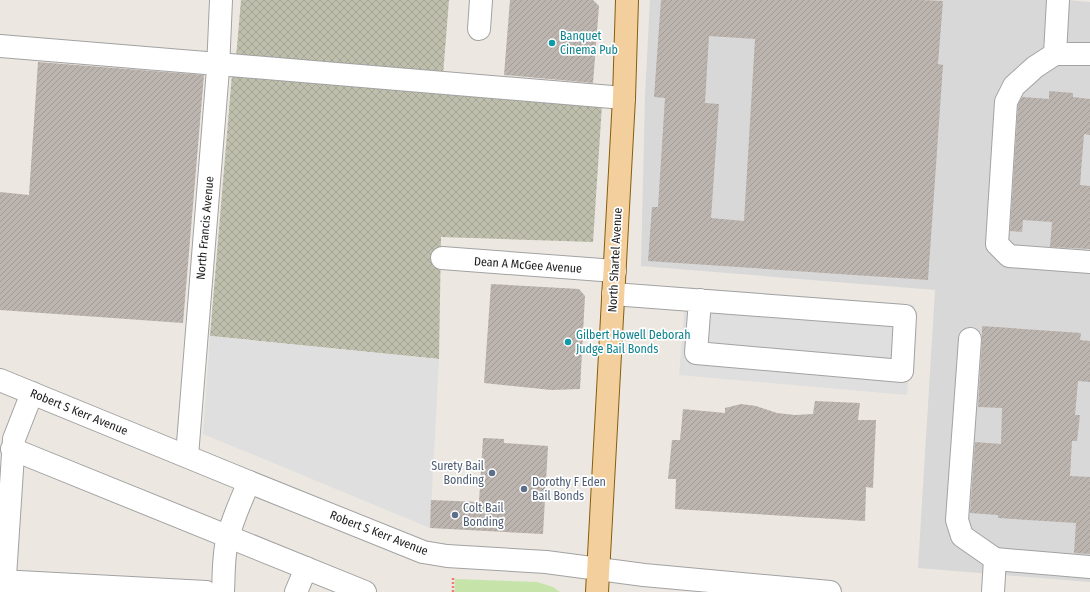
<svg xmlns="http://www.w3.org/2000/svg" width="1090" height="592" font-family="'Fira Sans Condensed',sans-serif">
  <style>
    .residential { fill: #d9d8d8 }
    .construction { fill: url(#construction-cross-hatch) }
    .grass { fill: #c6e3aa }
    .parking { fill: #dfdfdf }
    .building { fill: url(#building-hatch); fill-rule: evenodd }
    .lines { fill: none; stroke-linecap: round; stroke-linejoin: round }
    .minor-casing { stroke: #a2a2a2; stroke-width: 24 }
    .major-casing { stroke: #875e0b; stroke-width: 24 }
    .path { stroke: #ee7c6f; stroke-width: 2.5; stroke-dasharray: 2 2; stroke-linecap: butt }
    .minor { stroke: #fff; stroke-width: 22 }
    .major { stroke: #f4cf9e; stroke-width: 22 }
    .culture-dot { fill: #0f9aa8; stroke: #fff; stroke-width: 1.5 }
    .service-dot { fill: #5c6f8a; stroke: #fff; stroke-width: 1.5 }
    .labels { text-anchor: middle; stroke-width: 3.5; stroke-linejoin: round; paint-order: stroke }
    .culture-label { font-size: 12px; fill: #0d838f; stroke: #fff; text-anchor: start }
    .street-label { font-size: 12px; fill: #1b1b1b; stroke: #fff }
    .service-label { font-size: 12px; fill: #4e5e75; stroke: #fff; text-anchor: start }
  </style>
  <defs>
    <pattern id="construction-cross-hatch" width="8" height="8" patternUnits="userSpaceOnUse"><rect width="8" height="8" fill="#bfbfad"/><path d="M0 0l8 8M0 8l8-8" fill="none" stroke="#a4a494"/></pattern>
    <pattern id="building-hatch" width="6" height="6" patternUnits="userSpaceOnUse"><rect width="6" height="6" fill="#bcb4ae"/><path d="M-1 1l2-2M0 6l6-6M5 7l2-2" fill="none" stroke="#a19a95"/></pattern>
  </defs>
  <rect width="100%" height="100%" fill="#ece8e1"/>
  <path class="residential" d="M650,0H1068L1090,2V582L918,568L935,290L641,266L645,95Z"/>
  <g class="construction">
    <path d="M241,0H449L443,75L236,58Z"/>
    <path d="M232,74L602,105L593,242L441,237L439,359L210,336Z"/>
  </g>
  <path class="grass" d="M455,579L537,582L553,587L560,592H455Z"/>
  <g class="parking">
    <path d="M686,287L914,305L907,395L679,375Z"/>
    <path d="M210,336L439,359L430,528L203,434Z"/>
  </g>
  <g class="building">
    <path d="M510,0H593L599,6L593,83L504,75Z"/>
    <path d="M661,0H921L943,1L938,64L943,65L928,280L648,261L652,207H658L665,98L654,97ZM709,36L755,39L744,221L711,218L719,104L705,103Z"/>
    <path d="M38,62L204,75L183,323L0,310V192L29,195Z"/>
    <path d="M1049,91L1073,93V97L1090,99V135L1084,134L1080,185L1090,186V249L1050,247L1052,222L1023,220L1022,232L1010,231L1018,105L1022,97L1049,99Z"/>
    <path d="M491,284L579,289L585,296L580,389L551,390L484,383Z"/>
    <path d="M982,326L1081,333L1080,340L1090,341V382L1078,381L1075,415H1080L1077,441H1072L1070,476L1090,477V554L1074,553L1076,523L998,518V515L970,513L975,442L1001,444L1002,408L978,407L982,340Z"/>
    <path d="M815,401L860,403L858,420H876L873,488L866,487L865,521L675,509L676,479H668L672,440H680L683,409L725,413V408L741,404L756,406L777,413L795,415L813,414Z"/>
    <path d="M483,438L504,439V443L548,446L543,534L430,528L431,500L479,502Z"/>
  </g>
  <g class="lines">
    <defs>
      <g id="minor">
        <path d="M1058,0L1055,54L1035,67L1014,86L1006,102L997,244L1009,256L1090,262"/>
        <path d="M479,29L481,0"/>
        <path d="M0,46L218,64L624,98"/>
        <path d="M1055,54H1090"/>
        <path d="M442,258L615,271"/>
        <path d="M613,294L905,316L902,371L696,353L700,300"/>
        <path d="M970,339L957,520L962,536L995,559L993,592"/>
        <path d="M0,380L249,482L423,552L447,556L546,562L644,575L830,592"/>
        <path d="M12,449L365,592"/>
        <path d="M187,456L218,69L221,0"/>
        <path d="M995,559L1090,567"/>
        <path d="M0,581L206,592"/>
        <path d="M4,592L14,439L32,393"/>
        <path d="M223,592C224,574 223,554 228,537C233,518 241,500 249,482"/>
        <path d="M296,592L306,568"/>
      </g>
      <path id="major" d="M597,592L624,98L627,0"/>
    </defs>
    <use href="#minor" class="minor-casing"/>
    <use href="#major" class="major-casing"/>
    <path class="path" d="M453,592V576"/>
    <use href="#minor" class="minor"/>
    <use href="#major" class="major"/>
  </g>
  <g class="culture-dot">
    <circle cx="552" cy="43" r="4"/>
    <circle cx="568" cy="342" r="4"/>
  </g>
  <g class="service-dot">
    <circle cx="492" cy="473" r="4"/>
    <circle cx="524" cy="489" r="4"/>
    <circle cx="455" cy="515" r="4"/>
  </g>
  <g class="labels">
    <g class="culture-label">
      <text x="560" y="40">Banquet<tspan x="560" dy="14">Cinema Pub</tspan></text>
      <text x="576" y="339">Gilbert Howell Deborah<tspan x="576" dy="14">Judge Bail Bonds</tspan></text>
    </g>
    <g class="street-label">
      <text transform="translate(205 228) rotate(-85)" y="4">North Francis Avenue</text>
      <text transform="translate(615 260) rotate(-87)" y="4">North Shartel Avenue</text>
      <text transform="translate(528 265) rotate(4)" y="4">Dean A McGee Avenue</text>
      <text transform="translate(79 412) rotate(22)" y="4">Robert S Kerr Avenue</text>
      <text transform="translate(379 533) rotate(21)" y="4">Robert S Kerr Avenue</text>
    </g>
    <g class="service-label">
      <text x="484" y="470" text-anchor="end">Surety Bail<tspan x="484" dy="14">Bonding</tspan></text>
      <text x="532" y="486">Dorothy F Eden<tspan x="532" dy="14">Bail Bonds</tspan></text>
      <text x="463" y="512">Colt Bail<tspan x="463" dy="14">Bonding</tspan></text>
    </g>
  </g>
</svg>
